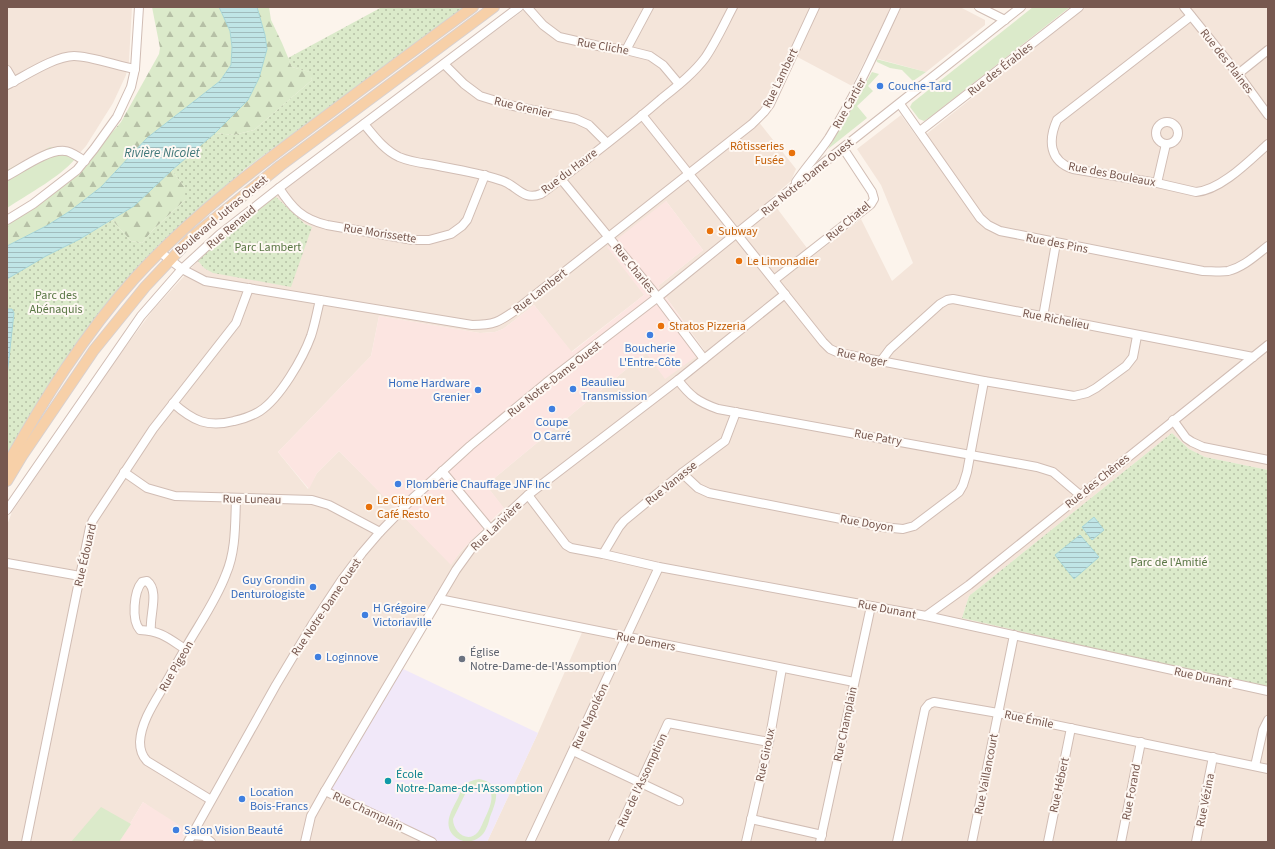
<svg xmlns="http://www.w3.org/2000/svg" width="1275" height="849" font-family="'Source Sans 3',sans-serif">
  <style>
    .residential { fill: #f4e5da; fill-rule: evenodd }
    .commercial { fill: #fce5e1 }
    .education { fill: #f1e8f9 }
    .green { fill: #dbeaca; fill-rule: evenodd }
    .forest { fill: url(#forest-firs) }
    .park { fill: url(#park-dots) }
    .water { fill: url(#water-rules); stroke: #a7d6d7 }
    .lines { fill: none; stroke-linecap: round; stroke-linejoin: round }
    .minor-casing { stroke: #d1bdb4; stroke-width: 10 }
    .major-casing { stroke: #d9d0ce; stroke-width: 12 }
    .minor { stroke: #fff; stroke-width: 8 }
    .major { stroke: #f7d0a8; stroke-width: 10 }
    .shop-dot { fill: #3f7fe0; stroke: #fef8f3; stroke-width: 1.5 }
    .food-dot { fill: #e8710a; stroke: #fef8f3; stroke-width: 1.5 }
    .worship-dot { fill: #6b7280; stroke: #fef8f3; stroke-width: 1.5 }
    .culture-dot { fill: #0f9aa8; stroke: #fef8f3; stroke-width: 1.5 }
    .labels { text-anchor: middle; stroke-width: 4; stroke-linejoin: round; paint-order: stroke }
    .street-label { font-size: 12px; fill: #77584f; stroke: #fef8f3 }
    .shop-label { font-size: 12px; fill: #366cbe; stroke: #fef8f3; text-anchor: start }
    .food-label { font-size: 12px; fill: #c56008; stroke: #fef8f3; text-anchor: start }
    .park-label { font-size: 12px; fill: #597644; stroke: #fef8f3 }
    .worship-label { font-size: 12px; fill: #5b616d; stroke: #fef8f3; text-anchor: start }
    .culture-label { font-size: 12px; fill: #0d838f; stroke: #fef8f3; text-anchor: start }
    .water-label { font-size: 13px; font-style: italic; fill: #42787b; stroke: #fef8f3 }
  </style>
  <defs>
    <pattern id="forest-firs" width="22" height="20" patternUnits="userSpaceOnUse"><rect width="22" height="20" fill="#dbeaca"/><path d="M5 1l3.5 6h-7zM16 11l3.5 6h-7z" fill="#b6c0a6"/></pattern>
    <pattern id="park-dots" width="8" height="8" patternUnits="userSpaceOnUse"><rect width="8" height="8" fill="#dbeaca"/><path d="M2 2h.1M6 6h.1" fill="none" stroke="#b6c0a6" stroke-width="1.8" stroke-linecap="round"/></pattern>
    <pattern id="water-rules" width="6" height="5" patternUnits="userSpaceOnUse"><rect width="6" height="5" fill="#c0e5e6"/><path d="M0 2.5h6" fill="none" stroke="#a1bcbd"/></pattern>
  </defs>
  <rect width="100%" height="100%" fill="#fcf4ec"/>
  <g class="residential">
    <path d="M7,7H132L129,61L126,75L113,103L86,146L77,156L7,176Z"/>
    <path d="M528,7H960L985,20V25L926,72L867,56L852,86L788,52L762,107L754,116L796,169L791,181L770,199L813,256L861,219L892,281L913,263L881,185L857,149L901,115L919,140L1086,7H1268V470L1205,457L1189,449L1172,433L969,596L962,618L1268,688V842H487L538,733L584,628L439,599L399,667L432,842H181L186,833L143,802L119,842H7V525L12,512L106,373L153,310L198,261L204,268L312,227L305,224L275,196L360,131ZM666,201L703,250L658,286L704,350L646,353L486,485L504,509L461,551L451,564L339,451L317,473L308,489L278,452L371,356L379,316L480,333L495,332L503,329L534,305L571,352L644,295Z"/>
  </g>
  <g class="commercial">
    <path d="M666,201L703,250L658,286L704,351L665,379L646,353L515,461L486,485L504,508L461,551L451,565L339,451L317,473L309,489L278,452L371,356L379,316L480,333L495,332L503,329L534,305L572,352L644,295L607,247Z"/>
    <path d="M143,802L187,830L181,842H119Z"/>
  </g>
  <path class="education" d="M399,667L538,733L487,842H432L325,791Z"/>
  <g class="green">
    <path d="M1033,7H1070L929,118L924,121L919,119L910,107L912,103Z"/>
    <path d="M876,59L926,72L913,81L902,70L890,68L877,62Z"/>
    <path d="M872,72L879,74L868,86L873,91L857,106L867,118L828,149Z"/>
    <path d="M50,147L59,148L77,156C67,173 25,196 7,208V170Z"/>
    <path d="M479,779C503,784 497,800 490,817C489,822 487,827 485,831C478,843 462,845 453,835C443,823 452,810 458,798C460,794 461,788 465,785C469,781 474,780 479,779ZM477,785C499,787 491,805 485,818C483,822 481,828 478,832C468,844 453,832 453,819L468,788Z"/>
    <path d="M101,807L131,824L119,842H71Z"/>
  </g>
  <g class="forest">
    <path d="M152,7H219L230,31L232,47L231,65L220,81L147,138L101,187L70,211L48,225L7,246V224L85,164L121,122L159,54L160,48Z"/>
    <path d="M257,7H269L271,20L282,43L292,67L310,72L312,80L254,130L234,135L215,133L248,100L267,49L265,35Z"/>
    <path d="M172,170L185,188V200L153,230L142,243L131,241L112,220L134,206Z"/>
  </g>
  <g class="park">
    <path d="M382,7H465L245,169L159,246L113,297L7,457V376L14,313L12,310L7,309V279L46,256L80,239L112,220L131,241L142,243L153,230L185,200V188L172,170L215,133L234,135L254,130L312,80L309,72L292,67L288,58Z"/>
    <path d="M275,196L305,224L312,227L291,287L213,273L204,268L198,261L220,240Z"/>
    <path d="M1172,433L1189,449L1205,457L1268,470V688L962,618L969,596Z"/>
  </g>
  <g class="water">
    <path d="M219,7H257L265,35L267,49L259,78L248,100L215,133L172,170L134,206L80,239L46,256L7,279V246L48,225L70,211L101,187L147,138L220,81L231,65L232,47L230,31Z"/>
    <path d="M7,309H12L14,313L7,376Z"/>
    <path d="M1094,517L1104,530L1092,540L1082,527Z"/>
    <path d="M1080,535L1099,557L1074,579L1055,555Z"/>
  </g>
  <g class="lines">
    <defs>
      <g id="minor">
        <path d="M527,7L543,25L559,37L603,47L626,50L650,56L663,65L679,84"/>
        <path d="M979,7L1005,20"/>
        <path d="M1184,7L1238,74L1268,115"/>
        <path d="M1191,16L1057,120C1048,140 1049,161 1073,169L1157,183L1196,192C1221,190 1249,161 1268,144"/>
        <path d="M626,50L649,7"/>
        <path d="M444,64L464,84L480,96L509,105L576,119L589,125L607,143"/>
        <path d="M7,70L14,82"/>
        <path d="M1238,74L1268,50"/>
        <path d="M7,85C25,76 55,56 74,56C90,56 118,66 135,69"/>
        <path d="M900,104L980,218L988,225L1000,231L1203,271C1211,271 1221,272 1228,271C1244,267 1256,255 1268,246"/>
        <path d="M642,115L823,342L830,349L839,353L984,381L1074,396L1087,393L1096,388L1126,366L1133,357L1137,336"/>
        <circle cx="1167" cy="133" r="11"/>
        <path d="M364,124C374,136 384,150 399,157C411,162 422,163 434,165C457,170 481,173 503,181C517,186 523,201 541,194C581,164 622,133 660,100C676,87 693,74 705,58C716,42 724,24 733,7"/>
        <path d="M920,131L1079,7"/>
        <path d="M7,176C22,168 48,149 65,151C71,151 79,158 85,161"/>
        <path d="M561,179L652,290L704,359"/>
        <path d="M796,182C806,167 819,153 829,138C855,96 875,52 896,7"/>
        <path d="M1157,183L1166,144"/>
        <path d="M279,188C292,208 302,219 327,225L413,240H429L451,234L462,226L467,220L485,175"/>
        <path d="M7,220L33,204L77,170L94,149L117,117L131,87L135,69L139,7"/>
        <path d="M160,252L182,269L205,281L472,325C494,325 499,322 516,310L752,124L764,112L770,104L815,7"/>
        <path d="M774,280L871,204L874,199L872,192L843,148"/>
        <path d="M1043,317L1056,243"/>
        <path d="M881,361L890,349L940,304L947,300L953,299L1253,357"/>
        <path d="M678,380C690,396 698,402 718,409L1037,467L1053,472L1080,495"/>
        <path d="M173,403C193,421 208,428 234,421C243,419 252,416 260,411C280,398 303,358 311,336C315,324 317,312 320,300"/>
        <path d="M1173,420L1186,438L1192,442L1203,447L1268,460"/>
        <path d="M442,471L490,529"/>
        <path d="M124,472L147,488L175,496L312,500L329,505L380,532"/>
        <path d="M682,473L698,488L709,493L882,527L903,529L914,526L959,492L963,485L967,472L984,381"/>
        <path d="M528,495L566,545L571,548L603,554L659,567L926,616L1268,691"/>
        <path d="M7,510L141,316L182,269L219,235L279,188L519,7"/>
        <path d="M603,554L619,527L624,521L682,473L725,441L736,412"/>
        <path d="M7,563L80,576"/>
        <path d="M439,599L854,682"/>
        <path d="M926,616L969,585L1268,345"/>
        <path d="M151,631C149,616 160,591 147,581L142,582C134,591 131,620 140,630C161,631 168,638 185,649"/>
        <path d="M573,751L679,801"/>
        <path d="M1255,766L1263,730L1268,720"/>
        <path d="M325,791L432,842"/>
        <path d="M211,800L147,761C142,756 140,749 140,742C141,722 154,703 164,686C171,674 178,661 185,649C199,624 216,601 226,574C236,551 235,524 236,499"/>
        <path d="M751,819L822,835"/>
        <path d="M191,835L204,836L211,842"/>
        <path d="M26,842L90,527L93,520L153,429L236,323L249,288"/>
        <path d="M188,842L276,685L312,625L341,581L362,553L380,532L413,498L470,446L546,383L658,297L816,169L1021,7"/>
        <path d="M305,842L311,816L325,791L456,570L474,545L528,495L678,380L785,294"/>
        <path d="M530,842L659,567"/>
        <path d="M613,842L668,723L769,742"/>
        <path d="M746,842L769,742L782,668"/>
        <path d="M820,842L871,606"/>
        <path d="M897,842L925,709L929,704L934,702L998,713L1268,769"/>
        <path d="M972,842L1014,635"/>
        <path d="M1048,842L1071,728"/>
        <path d="M1121,842L1141,742"/>
        <path d="M1196,842L1213,757"/>
      </g>
      <g id="major">
        <path d="M7,465C44,399 84,335 134,279C191,216 258,166 326,116C375,79 424,43 473,7"/>
        <path d="M7,481L22,456L94,350L145,287L192,237L280,166L494,7"/>
      </g>
    </defs>
    <use href="#minor" class="minor-casing"/>
    <use href="#major" class="major-casing"/>
    <use href="#minor" class="minor"/>
    <use href="#major" class="major"/>
  </g>
  <g class="shop-dot">
    <circle cx="880" cy="86" r="4"/>
    <circle cx="650" cy="335" r="4"/>
    <circle cx="573" cy="389" r="4"/>
    <circle cx="478" cy="390" r="4"/>
    <circle cx="552" cy="409" r="4"/>
    <circle cx="398" cy="484" r="4"/>
    <circle cx="313" cy="587" r="4"/>
    <circle cx="365" cy="615" r="4"/>
    <circle cx="318" cy="657" r="4"/>
    <circle cx="242" cy="799" r="4"/>
    <circle cx="176" cy="830" r="4"/>
  </g>
  <g class="food-dot">
    <circle cx="792" cy="153" r="4"/>
    <circle cx="710" cy="231" r="4"/>
    <circle cx="739" cy="261" r="4"/>
    <circle cx="661" cy="326" r="4"/>
    <circle cx="369" cy="507" r="4"/>
  </g>
  <circle class="worship-dot" cx="462" cy="659" r="4"/>
  <circle class="culture-dot" cx="388" cy="781" r="4"/>
  <g class="labels">
    <g class="street-label">
      <text transform="translate(603 46) rotate(10)" y="4">Rue Cliche</text>
      <text transform="translate(1227 61) rotate(52)" y="4">Rue des Plaines</text>
      <text transform="translate(1000 69) rotate(-38)" y="4">Rue des Érables</text>
      <text transform="translate(780 78) rotate(-64)" y="4">Rue Lambert</text>
      <text transform="translate(849 103) rotate(-61)" y="4">Rue Cartier</text>
      <text transform="translate(523 107) rotate(13)" y="4">Rue Grenier</text>
      <text transform="translate(569 171) rotate(-37)" y="4">Rue du Havre</text>
      <text transform="translate(1112 174) rotate(11)" y="4">Rue des Bouleaux</text>
      <text transform="translate(807 177) rotate(-39)" y="4">Rue Notre-Dame Ouest</text>
      <text transform="translate(221 215) rotate(-40)" y="4">Boulevard Jutras Ouest</text>
      <text transform="translate(848 221) rotate(-40)" y="4">Rue Chatel</text>
      <text transform="translate(231 227) rotate(-40)" y="4">Rue Renaud</text>
      <text transform="translate(380 233) rotate(9)" y="4">Rue Morissette</text>
      <text transform="translate(1057 243) rotate(11)" y="4">Rue des Pins</text>
      <text transform="translate(634 268) rotate(51)" y="4">Rue Charles</text>
      <text transform="translate(540 291) rotate(-38)" y="4">Rue Lambert</text>
      <text transform="translate(1056 319) rotate(11)" y="4">Rue Richelieu</text>
      <text transform="translate(862 357) rotate(12)" y="4">Rue Roger</text>
      <text transform="translate(554 379) rotate(-38)" y="4">Rue Notre-Dame Ouest</text>
      <text transform="translate(878 437) rotate(10)" y="4">Rue Patry</text>
      <text transform="translate(1097 481) rotate(-39)" y="4">Rue des Chênes</text>
      <text transform="translate(671 483) rotate(-39)" y="4">Rue Vanasse</text>
      <text transform="translate(252 499) rotate(1)" y="4">Rue Luneau</text>
      <text transform="translate(867 523) rotate(10)" y="4">Rue Doyon</text>
      <text transform="translate(496 526) rotate(-44)" y="4">Rue Larivière</text>
      <text transform="translate(85 555) rotate(-77)" y="4">Rue Édouard</text>
      <text transform="translate(326 607) rotate(-56)" y="4">Rue Notre-Dame Ouest</text>
      <text transform="translate(887 609) rotate(11)" y="4">Rue Dunant</text>
      <text transform="translate(646 641) rotate(11)" y="4">Rue Demers</text>
      <text transform="translate(176 666) rotate(-60)" y="4">Rue Pigeon</text>
      <text transform="translate(1203 677) rotate(12)" y="4">Rue Dunant</text>
      <text transform="translate(590 716) rotate(-65)" y="4">Rue Napoléon</text>
      <text transform="translate(1029 719) rotate(12)" y="4">Rue Émile</text>
      <text transform="translate(845 724) rotate(-78)" y="4">Rue Champlain</text>
      <text transform="translate(765 755) rotate(-78)" y="4">Rue Giroux</text>
      <text transform="translate(986 774) rotate(-79)" y="4">Rue Vaillancourt</text>
      <text transform="translate(642 780) rotate(-65)" y="4">Rue de l'Assomption</text>
      <text transform="translate(1059 785) rotate(-78)" y="4">Rue Hébert</text>
      <text transform="translate(1131 792) rotate(-79)" y="4">Rue Forand</text>
      <text transform="translate(1205 800) rotate(-79)" y="4">Rue Vézina</text>
      <text transform="translate(368 811) rotate(25)" y="4">Rue Champlain</text>
    </g>
    <g class="shop-label">
      <text x="888" y="90">Couche-Tard</text>
      <text x="650" y="352" text-anchor="middle">Boucherie<tspan x="650" dy="14">L'Entre-Côte</tspan></text>
      <text x="581" y="386">Beaulieu<tspan x="581" dy="14">Transmission</tspan></text>
      <text x="470" y="387" text-anchor="end">Home Hardware<tspan x="470" dy="14">Grenier</tspan></text>
      <text x="552" y="426" text-anchor="middle">Coupe<tspan x="552" dy="14">O Carré</tspan></text>
      <text x="406" y="488">Plomberie Chauffage JNF Inc</text>
      <text x="305" y="584" text-anchor="end">Guy Grondin<tspan x="305" dy="14">Denturologiste</tspan></text>
      <text x="373" y="612">H Grégoire<tspan x="373" dy="14">Victoriaville</tspan></text>
      <text x="326" y="661">Loginnove</text>
      <text x="250" y="796">Location<tspan x="250" dy="14">Bois-Francs</tspan></text>
      <text x="184" y="834">Salon Vision Beauté</text>
    </g>
    <g class="food-label">
      <text x="784" y="150" text-anchor="end">Rôtisseries<tspan x="784" dy="14">Fusée</tspan></text>
      <text x="718" y="235">Subway</text>
      <text x="747" y="265">Le Limonadier</text>
      <text x="669" y="330">Stratos Pizzeria</text>
      <text x="377" y="504">Le Citron Vert<tspan x="377" dy="14">Café Resto</tspan></text>
    </g>
    <g class="park-label">
      <text x="268" y="251">Parc Lambert</text>
      <text x="56" y="299">Parc des<tspan x="56" dy="14">Abénaquis</tspan></text>
      <text x="1169" y="566">Parc de l'Amitié</text>
    </g>
    <g class="worship-label">
      <text x="470" y="656">Église<tspan x="470" dy="14">Notre-Dame-de-l'Assomption</tspan></text>
    </g>
    <g class="culture-label">
      <text x="396" y="778">École<tspan x="396" dy="14">Notre-Dame-de-l'Assomption</tspan></text>
    </g>
    <g class="water-label">
      <text x="162" y="157">Rivière Nicolet</text>
    </g>
  </g>
  <rect width="1275" height="849" fill="none" stroke="#77584f" stroke-width="16"/>
</svg>
